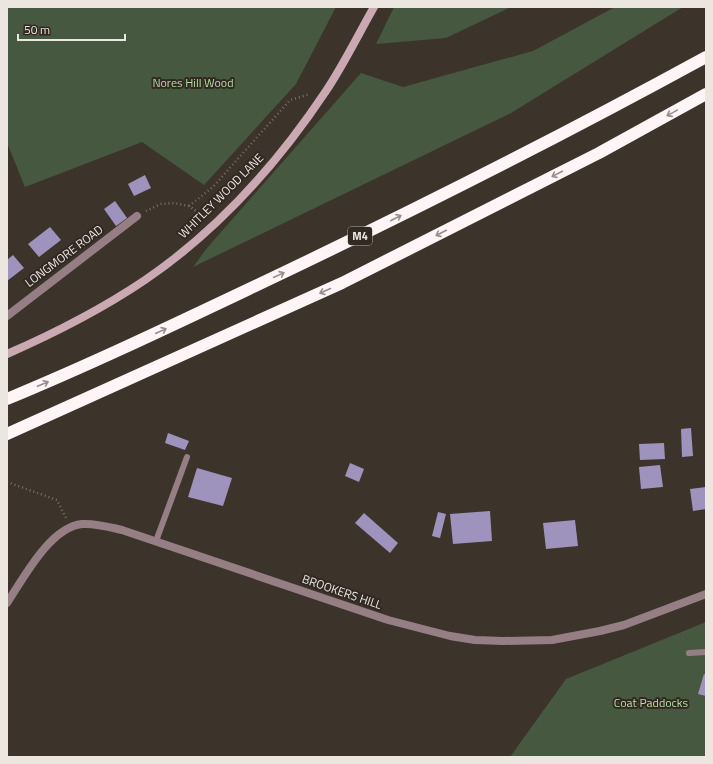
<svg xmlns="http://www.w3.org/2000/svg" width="713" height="764" font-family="'Titillium Web',sans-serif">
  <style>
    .green { fill: #475841 }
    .building { fill: #9e93bd }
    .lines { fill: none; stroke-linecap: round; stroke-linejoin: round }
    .path { stroke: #776f68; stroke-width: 2.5; stroke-dasharray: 1 3; stroke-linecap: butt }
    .service { stroke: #957f85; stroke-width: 6 }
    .minor { stroke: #957f85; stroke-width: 8 }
    .secondary { stroke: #cba9b2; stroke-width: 8 }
    .motorway { stroke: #fff4f6; stroke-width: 12 }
    .oneway { stroke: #988e8c }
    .labels { text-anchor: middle; stroke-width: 4; stroke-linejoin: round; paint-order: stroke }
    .shield { fill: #322922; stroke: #b4ada8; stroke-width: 1 }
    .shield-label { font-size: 11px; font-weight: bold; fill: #ece6e1 }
    .park-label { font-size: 12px; fill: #b4dea3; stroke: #322922 }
    .street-label { font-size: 12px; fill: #ece6e1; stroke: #322922 }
  </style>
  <rect width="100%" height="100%" fill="#3c332b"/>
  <g class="green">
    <path d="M7,7H336L296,84L204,185L142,142L25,187L7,143Z"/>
    <path d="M394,7H511L446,38L376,44Z"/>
    <path d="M615,7H683L511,113L193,267L207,248L361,73L403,87L533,51Z"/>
    <path d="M706,622V757H510L566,679Z"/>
  </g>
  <g class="building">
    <path d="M145,175L151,188L134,196L128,184Z"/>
    <path d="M115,201L127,218L116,226L104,209Z"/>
    <path d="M50,227L61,240L39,257L28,244Z"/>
    <path d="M13,255L24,268L7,281V260Z"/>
    <path d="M691,428L693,456L682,457L681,429Z"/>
    <path d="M168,433L189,441L185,450L165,443Z"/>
    <path d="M664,443L665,459L640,460L639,444Z"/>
    <path d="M350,463L364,469L359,482L345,476Z"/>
    <path d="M660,465L663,487L641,489L639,467Z"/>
    <path d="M197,468L232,478L223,506L188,497Z"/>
    <path d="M706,487V509L693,511L690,489Z"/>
    <path d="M490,511L492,541L453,544L450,514Z"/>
    <path d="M438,512L446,514L440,538L432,536Z"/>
    <path d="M364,513L398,543L390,553L355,523Z"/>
    <path d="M575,520L578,546L546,549L543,523Z"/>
    <path d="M704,674L706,675V696L698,694Z"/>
  </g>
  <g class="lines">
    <g class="path">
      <path d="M189,206L213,187L290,100L310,94"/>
      <path d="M146,211L161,204L174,203L189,206L206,218"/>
      <path d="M7,482L57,500L66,518"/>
    </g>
    <g class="service">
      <path d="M156,541L187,457"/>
      <path d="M689,653L706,652"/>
    </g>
    <g class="minor">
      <path d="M7,316L137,216"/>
      <path d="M7,603C23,579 50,527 82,524C96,523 109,527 122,530L388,620L450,636L475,640L503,641L552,640L600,631L624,625L706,594"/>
    </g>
    <path class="secondary" d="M7,354C55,333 102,309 145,280C217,231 278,163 326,91C344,64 358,35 374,7"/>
    <g class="motorway">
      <path d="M7,399C89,365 169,327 249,289C403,216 556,139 706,57"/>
      <path d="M7,434L342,283L599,153L706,94"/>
    </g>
  </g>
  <defs><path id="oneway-shaft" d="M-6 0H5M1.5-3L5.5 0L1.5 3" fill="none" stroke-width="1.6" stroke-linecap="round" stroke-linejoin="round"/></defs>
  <g class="oneway">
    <use href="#oneway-shaft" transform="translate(672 113) rotate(151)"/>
    <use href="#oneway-shaft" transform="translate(557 174) rotate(153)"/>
    <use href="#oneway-shaft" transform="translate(396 218) rotate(-27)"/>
    <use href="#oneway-shaft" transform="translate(441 233) rotate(153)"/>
    <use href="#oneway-shaft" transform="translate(279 275) rotate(-25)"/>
    <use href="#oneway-shaft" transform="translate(325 291) rotate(156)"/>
    <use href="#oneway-shaft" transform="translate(161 331) rotate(-25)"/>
    <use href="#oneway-shaft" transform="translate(43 384) rotate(-23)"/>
  </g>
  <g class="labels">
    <rect class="shield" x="348" y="227" width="24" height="18" rx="3"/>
    <g class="shield-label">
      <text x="360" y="240">M4</text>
    </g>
    <g class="park-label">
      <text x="193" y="87">Nores Hill Wood</text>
      <text x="651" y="707">Coat Paddocks</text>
    </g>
    <g class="street-label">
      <text transform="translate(221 196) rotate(-45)" y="4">WHITLEY WOOD LANE</text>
      <text transform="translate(64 256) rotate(-37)" y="4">LONGMORE ROAD</text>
      <text transform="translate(342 592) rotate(19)" y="4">BROOKERS HILL</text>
    </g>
  </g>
  <rect width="713" height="764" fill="none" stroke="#ece6e1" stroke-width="16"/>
  <path d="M18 34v6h107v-6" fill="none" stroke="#ece6e1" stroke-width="2"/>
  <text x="24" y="34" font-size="12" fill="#ece6e1" stroke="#322922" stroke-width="3" paint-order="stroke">50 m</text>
</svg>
